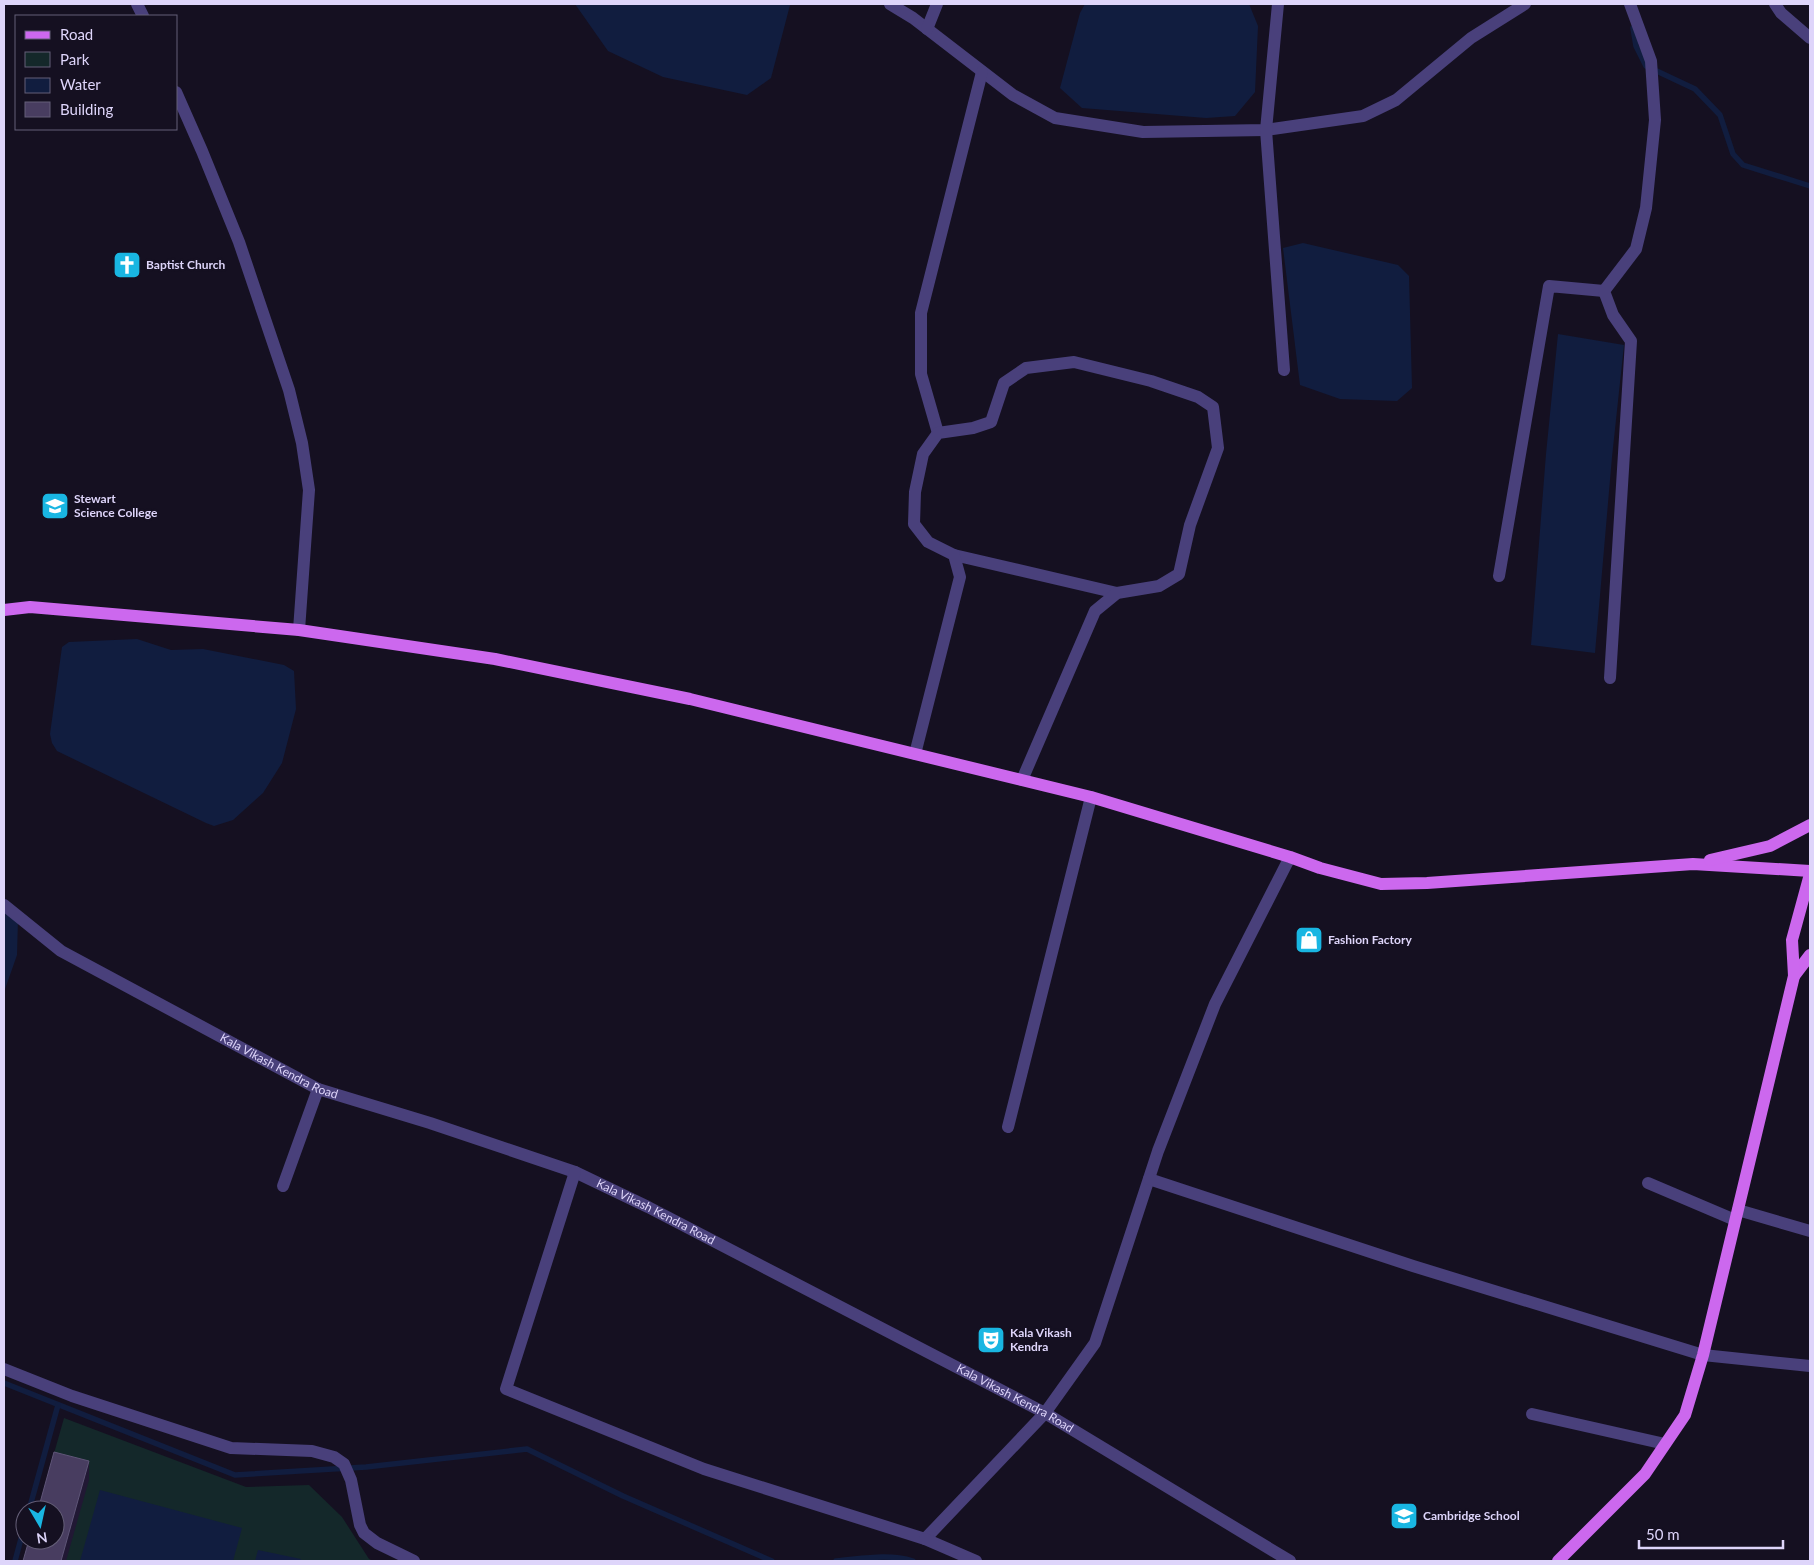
<svg xmlns="http://www.w3.org/2000/svg" width="1814" height="1565" font-family="Lato,sans-serif">
  <style>
    .green { fill: #14282a }
    .water { fill: #111d3f }
    .lines { fill: none; stroke-linecap: round; stroke-linejoin: round }
    .stream { stroke: #111d3f; stroke-width: 5.5 }
    .minor { stroke: #49407b; stroke-width: 12 }
    .major { stroke: #cc68ee; stroke-width: 12 }
    .shaded-wall { fill: #211834 }
    .building { fill: #483d60; stroke: #5f5578 }
    .labels { text-anchor: middle; stroke-width: 4.5; stroke-linejoin: round; paint-order: stroke }
    .poi-label { font-size: 12px; font-weight: bold; fill: #ded5fa; stroke: #151021; text-anchor: start }
    .street-label { font-size: 12px; fill: #ded5fa; stroke: #151021 }
  </style>
  <rect width="100%" height="100%" fill="#151021"/>
  <path class="green" d="M64,1418L246,1487L309,1485L342,1517L369,1559L373,1561H23L29,1540H55V1510H38Z"/>
  <g class="water">
    <path d="M575,4H790V5L771,78L747,95L663,77L608,51Z"/>
    <path d="M1085,4H1249L1258,26L1255,92L1235,116L1206,118L1082,108L1060,88L1080,13Z"/>
    <path d="M1303,243L1398,265L1409,276L1412,388L1397,401L1340,399L1300,385L1283,248Z"/>
    <path d="M1558,334L1624,345L1612,457L1595,653L1531,645L1546,454Z"/>
    <path d="M137,639L171,650L203,649L284,665L294,671L296,709L282,763L263,793L233,820L214,826L206,823L57,751L52,743L50,734L62,647L69,642Z"/>
    <path d="M4,903L18,919L17,955L4,992Z"/>
    <path d="M100,1490L242,1528L233,1561H80Z"/>
    <path d="M258,1550L301,1559L300,1561H255Z"/>
  </g>
  <g class="lines">
    <g class="stream">
      <path d="M1633,28L1636,46L1646,66L1695,89L1720,115L1733,154L1743,165L1810,186"/>
      <path d="M4,1383L235,1475L366,1467L527,1449L623,1496L772,1561"/>
      <path d="M29,1510L58,1405"/>
      <path d="M15,1561L25,1524"/>
      <path d="M836,1561C861,1559 888,1553 913,1561"/>
    </g>
    <g class="minor">
      <path d="M137,4L143,16"/>
      <path d="M890,4L913,18L1013,95L1055,118L1143,132L1266,130L1363,116L1396,100L1471,38L1525,4"/>
      <path d="M1278,4L1266,130L1284,370"/>
      <path d="M1775,4L1781,13L1810,38"/>
      <path d="M927,29L937,4"/>
      <path d="M176,92L202,151L239,242L289,390L302,443L309,490L299,630"/>
      <path d="M938,433L921,374V313L982,72"/>
      <path d="M954,555L1117,593"/>
      <path d="M1499,576L1549,286L1604,291"/>
      <path d="M1610,678L1631,341L1613,315L1604,291L1636,249L1646,208L1655,120L1651,61L1630,4"/>
      <path d="M915,754L960,577L954,555L928,542L914,524L915,492L923,454L938,433L973,428L991,422L1004,383L1026,368L1074,362L1151,381L1198,397L1213,407L1218,448L1190,525L1179,574L1159,586L1117,593L1095,611L1022,780"/>
      <path id="s1" d="M4,905L61,951L318,1089L430,1123L575,1172L648,1207L1045,1413L1290,1561"/>
      <path d="M1008,1127L1091,797"/>
      <path d="M575,1172L506,1389L704,1469L925,1539L1045,1413L1095,1343L1158,1151L1215,1004L1290,857"/>
      <path d="M1149,1179L1413,1266L1703,1355L1810,1366"/>
      <path d="M1648,1183L1735,1220"/>
      <path d="M283,1186L318,1089"/>
      <path d="M1738,1210L1810,1231"/>
      <path d="M4,1369L72,1396L231,1448L312,1451L334,1457L344,1464L351,1480L360,1525L364,1533L377,1543L414,1561"/>
      <path d="M1532,1414L1665,1444"/>
      <path d="M925,1539L976,1561"/>
    </g>
    <g class="major">
      <path d="M4,610L30,607L299,630L495,659L690,699L1091,797L1290,857L1320,868L1381,884L1427,883L1693,864L1810,871"/>
      <path d="M1710,860L1770,846L1810,825"/>
      <path d="M1794,976L1810,955"/>
      <path d="M1558,1561L1645,1474L1685,1415L1703,1355L1794,976L1792,940L1810,874"/>
    </g>
  </g>
  <path class="shaded-wall" d="M89,1461V1480L66,1561H61Z"/>
  <path class="building" d="M54,1452L89,1461L61,1561H23L29,1540H55V1510H38Z"/>
  <defs>
    <symbol id="church-square" viewBox="-11 -11 22 22"><rect x="-9" y="-9" width="18" height="18" rx="4" fill="#19b6e2" stroke="#151021"/><path d="M-1.2-6h2.4v3.5h3.3v2.4h-3.3V6h-2.4V-.1h-3.3v-2.4h3.3Z" fill="#fff"/></symbol>
    <symbol id="university-square" viewBox="-11 -11 22 22"><rect x="-9" y="-9" width="18" height="18" rx="4" fill="#19b6e2" stroke="#151021"/><path d="M0-5L7-2L0 1L-7-2ZM-4 1L0 2.5L4 1V4Q0 6-4 4Z" fill="#fff"/></symbol>
    <symbol id="shop-square" viewBox="-11 -11 22 22"><rect x="-9" y="-9" width="18" height="18" rx="4" fill="#19b6e2" stroke="#151021"/><path d="M-5-2.5h2.3a2.7 3.5 0 0 1 5.4 0H5L5.5 6h-11ZM-1.5-2.5h3a1.5 2.3 0 0 0-3 0Z" fill="#fff"/></symbol>
    <symbol id="theatre-square" viewBox="-11 -11 22 22"><rect x="-9" y="-9" width="18" height="18" rx="4" fill="#19b6e2" stroke="#151021"/><path d="M-5-5.5Q0-4 5-5.5V0Q5 5 0 6Q-5 5-5 0ZM-3.3-2.5H-1v1.5H-3.3ZM1-2.5H3.3v1.5H1ZM-2.8 1Q0 5.5 2.8 1Z" fill="#fff"/></symbol>
    <symbol id="school-square" viewBox="-11 -11 22 22"><rect x="-9" y="-9" width="18" height="18" rx="4" fill="#19b6e2" stroke="#151021"/><path d="M0-5L7-2L0 1L-7-2ZM-4 1L0 2.5L4 1V4Q0 6-4 4Z" fill="#fff"/></symbol>
  </defs>
  <g fill-rule="evenodd">
    <use href="#church-square" x="111" y="249" width="32" height="32"/>
    <use href="#university-square" x="39" y="490" width="32" height="32"/>
    <use href="#shop-square" x="1293" y="924" width="32" height="32"/>
    <use href="#theatre-square" x="975" y="1324" width="32" height="32"/>
    <use href="#school-square" x="1388" y="1500" width="32" height="32"/>
  </g>
  <g class="labels">
    <g class="poi-label">
      <text x="146" y="269">Baptist Church</text>
      <text x="74" y="503">Stewart<tspan x="74" dy="14">Science College</tspan></text>
      <text x="1328" y="944">Fashion Factory</text>
      <text x="1010" y="1337">Kala Vikash<tspan x="1010" dy="14">Kendra</tspan></text>
      <text x="1423" y="1520">Cambridge School</text>
    </g>
    <g class="street-label">
      <text dy="4" stroke="none"><textPath href="#s1" startOffset="320">Kala Vikash Kendra Road</textPath></text>
      <text dy="4" stroke="none"><textPath href="#s1" startOffset="725">Kala Vikash Kendra Road</textPath></text>
      <text dy="4" stroke="none"><textPath href="#s1" startOffset="1130">Kala Vikash Kendra Road</textPath></text>
    </g>
  </g>
  <rect width="1814" height="1565" fill="none" stroke="#ded5fa" stroke-width="10"/>
  <rect x="15" y="15" width="162" height="115" fill="#151021" stroke="#655f78"/>
  <rect x="25" y="31" width="25" height="8" fill="#cc68ee" stroke="#655f78"/>
  <text x="60" y="40" font-size="15" fill="#ded5fa">Road</text>
  <rect x="25" y="52" width="25" height="15" fill="#14282a" stroke="#655f78"/>
  <text x="60" y="65" font-size="15" fill="#ded5fa">Park</text>
  <rect x="25" y="78" width="25" height="15" fill="#111d3f" stroke="#655f78"/>
  <text x="60" y="90" font-size="15" fill="#ded5fa">Water</text>
  <rect x="25" y="102" width="25" height="15" fill="#483d60" stroke="#655f78"/>
  <text x="60" y="115" font-size="15" fill="#ded5fa">Building</text>
  <g transform="translate(40 1525) rotate(171)"><circle r="24" fill="#151021" stroke="#655f78"/>
  <path d="M0-4L9 19L0 12L-9 19Z" fill="#19b6e2"/>
  <text y="-8" font-size="14" font-weight="bold" text-anchor="middle" fill="#ded5fa">N</text>
  </g>
  <path d="M1639 1540v8h144v-8" fill="none" stroke="#ded5fa" stroke-width="2.5"/>
  <text x="1646" y="1540" font-size="15" fill="#ded5fa" stroke="#151021" stroke-width="4" paint-order="stroke">50 m</text>
</svg>
